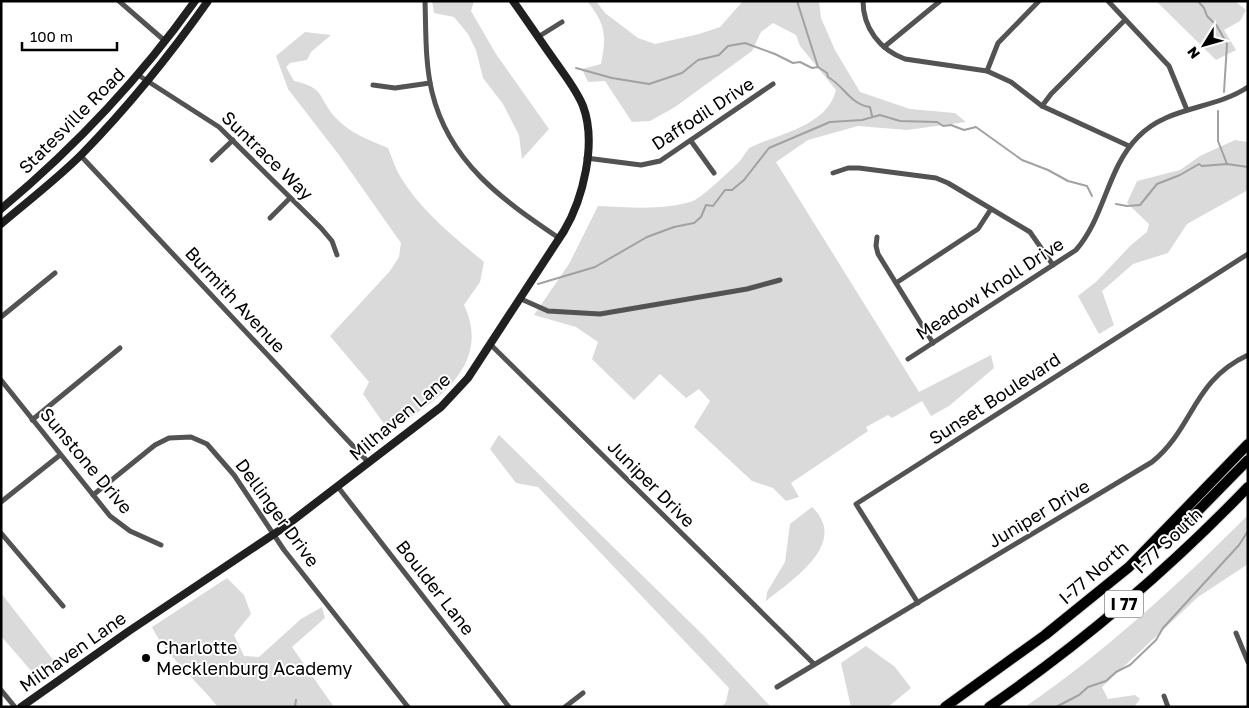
<svg xmlns="http://www.w3.org/2000/svg" width="1249" height="708" font-family="'Golos Text',sans-serif">
  <style>
    .green { fill: #dadada }
    .lines { fill: none; stroke-linecap: round; stroke-linejoin: round }
    .stream { stroke: #a1a1a1; stroke-width: 2 }
    .highway-casing { stroke: #dbdbdb; stroke-width: 12 }
    .street { stroke: #535353; stroke-width: 5 }
    .secondary { stroke: #202020; stroke-width: 8 }
    .highway { stroke: #000; stroke-width: 10 }
    .poi-dot { fill: #000; stroke: #fff; stroke-width: 2 }
    .labels { text-anchor: middle; stroke-width: 4; stroke-linejoin: round; paint-order: stroke }
    .shield { fill: #fff; stroke: #4c4c4c; stroke-width: 1 }
    .shield-label { font-size: 16px; font-weight: bold; fill: #000 }
    .street-label { font-size: 18px; fill: #000; stroke: #fff }
    .poi-label { font-size: 18px; fill: #000; stroke: #fff; text-anchor: start }
  </style>
  <rect width="100%" height="100%" fill="#fff"/>
  <g class="green">
    <path d="M432,1H474L471,11L496,54L549,129L522,159L519,135L503,104L483,78L476,50L468,34L454,17L434,13Z"/>
    <path d="M587,1H596L605,13L638,38L655,44L699,34L720,27L743,1H819L821,18L835,50L860,92L910,109L955,113L966,122L907,130L858,126L808,140L776,162L919,392L991,355L994,368L949,406L931,416L922,401L892,418L888,415L866,427L868,431L791,483L799,497L786,501L773,488L752,481L694,427L710,401L699,389L686,398L660,374L634,400L592,359L598,342L576,327L534,315L569,264L598,206C629,207 662,211 693,201C701,198 731,170 739,162C744,157 746,150 751,147C781,133 827,126 836,90L800,46L796,35L773,23L761,32L752,51L675,107L650,121L632,122L605,81L588,82L582,69L601,64C607,35 605,23 587,1Z"/>
    <path d="M1156,1H1235L1246,10L1240,21L1224,30L1236,50L1216,60Z"/>
    <path d="M305,32L331,35L311,52L307,60L290,63L286,67L294,81C326,88 317,97 335,117C349,133 369,140 388,148C392,157 395,168 400,176C420,210 454,237 484,262L480,282L464,305C493,366 434,403 389,431L363,394L369,382L330,336L390,271L399,257L401,243L339,155L288,89L276,56Z"/>
    <path d="M1235,140L1248,142V190L1187,224L1168,253L1133,264L1102,291L1114,325L1099,334L1078,296L1097,281L1131,245L1147,232L1149,224L1127,203L1137,181L1180,170L1200,156Z"/>
    <path d="M499,435L703,635L771,707H721L726,702L729,688L538,487L516,483L490,449Z"/>
    <path d="M812,507C850,543 792,580 766,601L767,592L785,562L790,524Z"/>
    <path d="M1248,515V564L1198,597L1102,687L1108,699L1135,695L1140,699L1134,707H1025C1105,652 1179,584 1248,515Z"/>
    <path d="M227,578L244,595L251,614L234,635L244,656L259,657L301,619L322,607L325,618L292,647L334,707H218C199,683 163,652 152,627Z"/>
    <path d="M1,593L54,661L33,673L1,636Z"/>
    <path d="M866,646L895,667L911,688L888,707H851L841,663Z"/>
  </g>
  <g class="lines">
    <g class="stream">
      <path d="M797,1L818,67"/>
      <path d="M1198,1L1204,8L1207,16L1217,26L1227,44L1224,92"/>
      <path d="M576,68L612,78L649,84L682,73L698,60L719,55L728,46L745,43L775,54L793,63L800,62L812,68L818,67L827,73L828,77C844,86 851,105 870,107L872,116"/>
      <path d="M1218,111V141L1227,164"/>
      <path d="M1116,204L1127,206L1140,205L1157,184L1180,175L1199,164L1202,166L1227,164L1248,167"/>
      <path d="M538,284L595,267L647,237L674,227L694,223L701,217L706,205L713,206L725,190H732L744,180L769,148L830,122L862,120L880,115L900,121L937,122L943,126L951,125L964,130L976,127L1022,160L1048,170L1068,181L1087,186L1092,196"/>
      <path d="M295,707L296,700"/>
      <path d="M1056,707L1079,695L1088,687L1106,681L1116,672L1130,665L1156,640L1163,628L1239,545L1248,531"/>
    </g>
    <defs>
      <g id="highway">
        <path d="M1157,544L1191,518L1248,460"/>
        <path d="M945,707L1045,635L1129,567L1248,444"/>
        <path d="M989,707C1082,643 1169,569 1248,487"/>
      </g>
    </defs>
    <use href="#highway" class="highway-casing"/>
    <g class="street">
      <path d="M119,1L165,41"/>
      <path d="M425,1C426,31 425,63 432,92C449,163 503,200 559,238"/>
      <path d="M863,1C863,28 880,50 905,59L987,71L1011,82L1042,106L1129,146"/>
      <path d="M1108,1L1169,66L1187,110"/>
      <path d="M538,37L562,22"/>
      <path d="M884,47L940,1"/>
      <path d="M987,71L998,43L1039,1"/>
      <path d="M138,75L219,127L321,228L332,241L337,255"/>
      <path d="M373,85L395,88L430,83"/>
      <path d="M1042,106L1051,94L1125,20"/>
      <path d="M691,141L714,173"/>
      <path d="M80,155L369,463"/>
      <path d="M586,158L641,165L660,161L773,84"/>
      <path d="M212,160L233,140"/>
      <path d="M833,173L848,168H859L936,178L948,183L1030,232L1053,265"/>
      <path d="M270,218L290,198"/>
      <path d="M877,237L876,246L878,254L933,343"/>
      <path d="M896,283L978,229L991,209"/>
      <path d="M521,299L548,311L600,314L747,289L780,280"/>
      <path d="M1,317L55,273"/>
      <path d="M490,344L814,664"/>
      <path d="M908,359L1076,250C1105,217 1107,168 1138,137C1167,106 1214,110 1248,87"/>
      <path d="M1,380L110,516L130,531L161,545"/>
      <path d="M32,420L120,348"/>
      <path d="M338,487L509,707"/>
      <path d="M93,495L155,445L169,438L191,437L207,444L234,475L284,550L408,707"/>
      <path d="M1,502L60,455"/>
      <path d="M1,533L63,606"/>
      <path d="M918,603L856,504L1248,254"/>
      <path d="M1236,633L1248,662"/>
      <path d="M777,687L1152,462C1194,428 1192,381 1248,355"/>
      <path d="M1,690L15,707"/>
      <path d="M1164,696L1168,707"/>
      <path d="M565,707L583,693"/>
    </g>
    <g class="secondary">
      <path d="M1,209C75,147 139,80 195,1"/>
      <path d="M1,224C28,201 57,179 82,154C128,107 170,55 208,1"/>
      <path d="M21,707L129,631L283,528L441,407L468,378L564,231C583,199 597,143 583,106C577,91 566,77 557,64C542,43 528,22 513,1"/>
    </g>
    <use href="#highway" class="highway"/>
  </g>
  <circle class="poi-dot" cx="146" cy="658" r="5"/>
  <g class="labels">
    <rect class="shield" x="1105" y="590.5" width="38" height="27" rx="4"/>
    <g class="shield-label">
      <text x="1124" y="610">I 77</text>
    </g>
    <g class="street-label">
      <text transform="translate(703 114) rotate(-33)" y="6">Daffodil Drive</text>
      <text transform="translate(72 121) rotate(-45)" y="6">Statesville Road</text>
      <text transform="translate(267 156) rotate(44)" y="6">Suntrace Way</text>
      <text transform="translate(990 289) rotate(-33)" y="6">Meadow Knoll Drive</text>
      <text transform="translate(235 300) rotate(47)" y="6">Burmith Avenue</text>
      <text transform="translate(995 399) rotate(-33)" y="6">Sunset Boulevard</text>
      <text transform="translate(400 417) rotate(-40)" y="6">Milhaven Lane</text>
      <text transform="translate(86 461) rotate(50)" y="6">Sunstone Drive</text>
      <text transform="translate(651 484) rotate(45)" y="6">Juniper Drive</text>
      <text transform="translate(277 513) rotate(54)" y="6">Dellinger Drive</text>
      <text transform="translate(1039 514) rotate(-31)" y="6">Juniper Drive</text>
      <text transform="translate(1168 541) rotate(-43)" y="6">I-77 South</text>
      <text transform="translate(1094 573) rotate(-41)" y="6">I-77 North</text>
      <text transform="translate(435 588) rotate(52)" y="6">Boulder Lane</text>
      <text transform="translate(73 652) rotate(-35)" y="6">Milhaven Lane</text>
    </g>
    <g class="poi-label">
      <text x="156" y="654">Charlotte<tspan x="156" dy="21">Mecklenburg Academy</tspan></text>
    </g>
  </g>
  <rect width="1249" height="708" fill="none" stroke="#000000" stroke-width="5"/>
  <g transform="translate(1204 45) rotate(233)" stroke="#ffffff" stroke-width="4" paint-order="stroke">
  <path d="M0-4L9 19L0 12L-9 19Z" fill="#000000"/>
  <text y="-8" font-size="14" font-weight="bold" text-anchor="middle" fill="#000000">N</text>
  </g>
  <path d="M22 42v8h95v-8" fill="none" stroke="#000000" stroke-width="2.5"/>
  <text x="30" y="42" font-size="15" fill="#000000" stroke="#ffffff" stroke-width="4" paint-order="stroke">100 m</text>
</svg>
